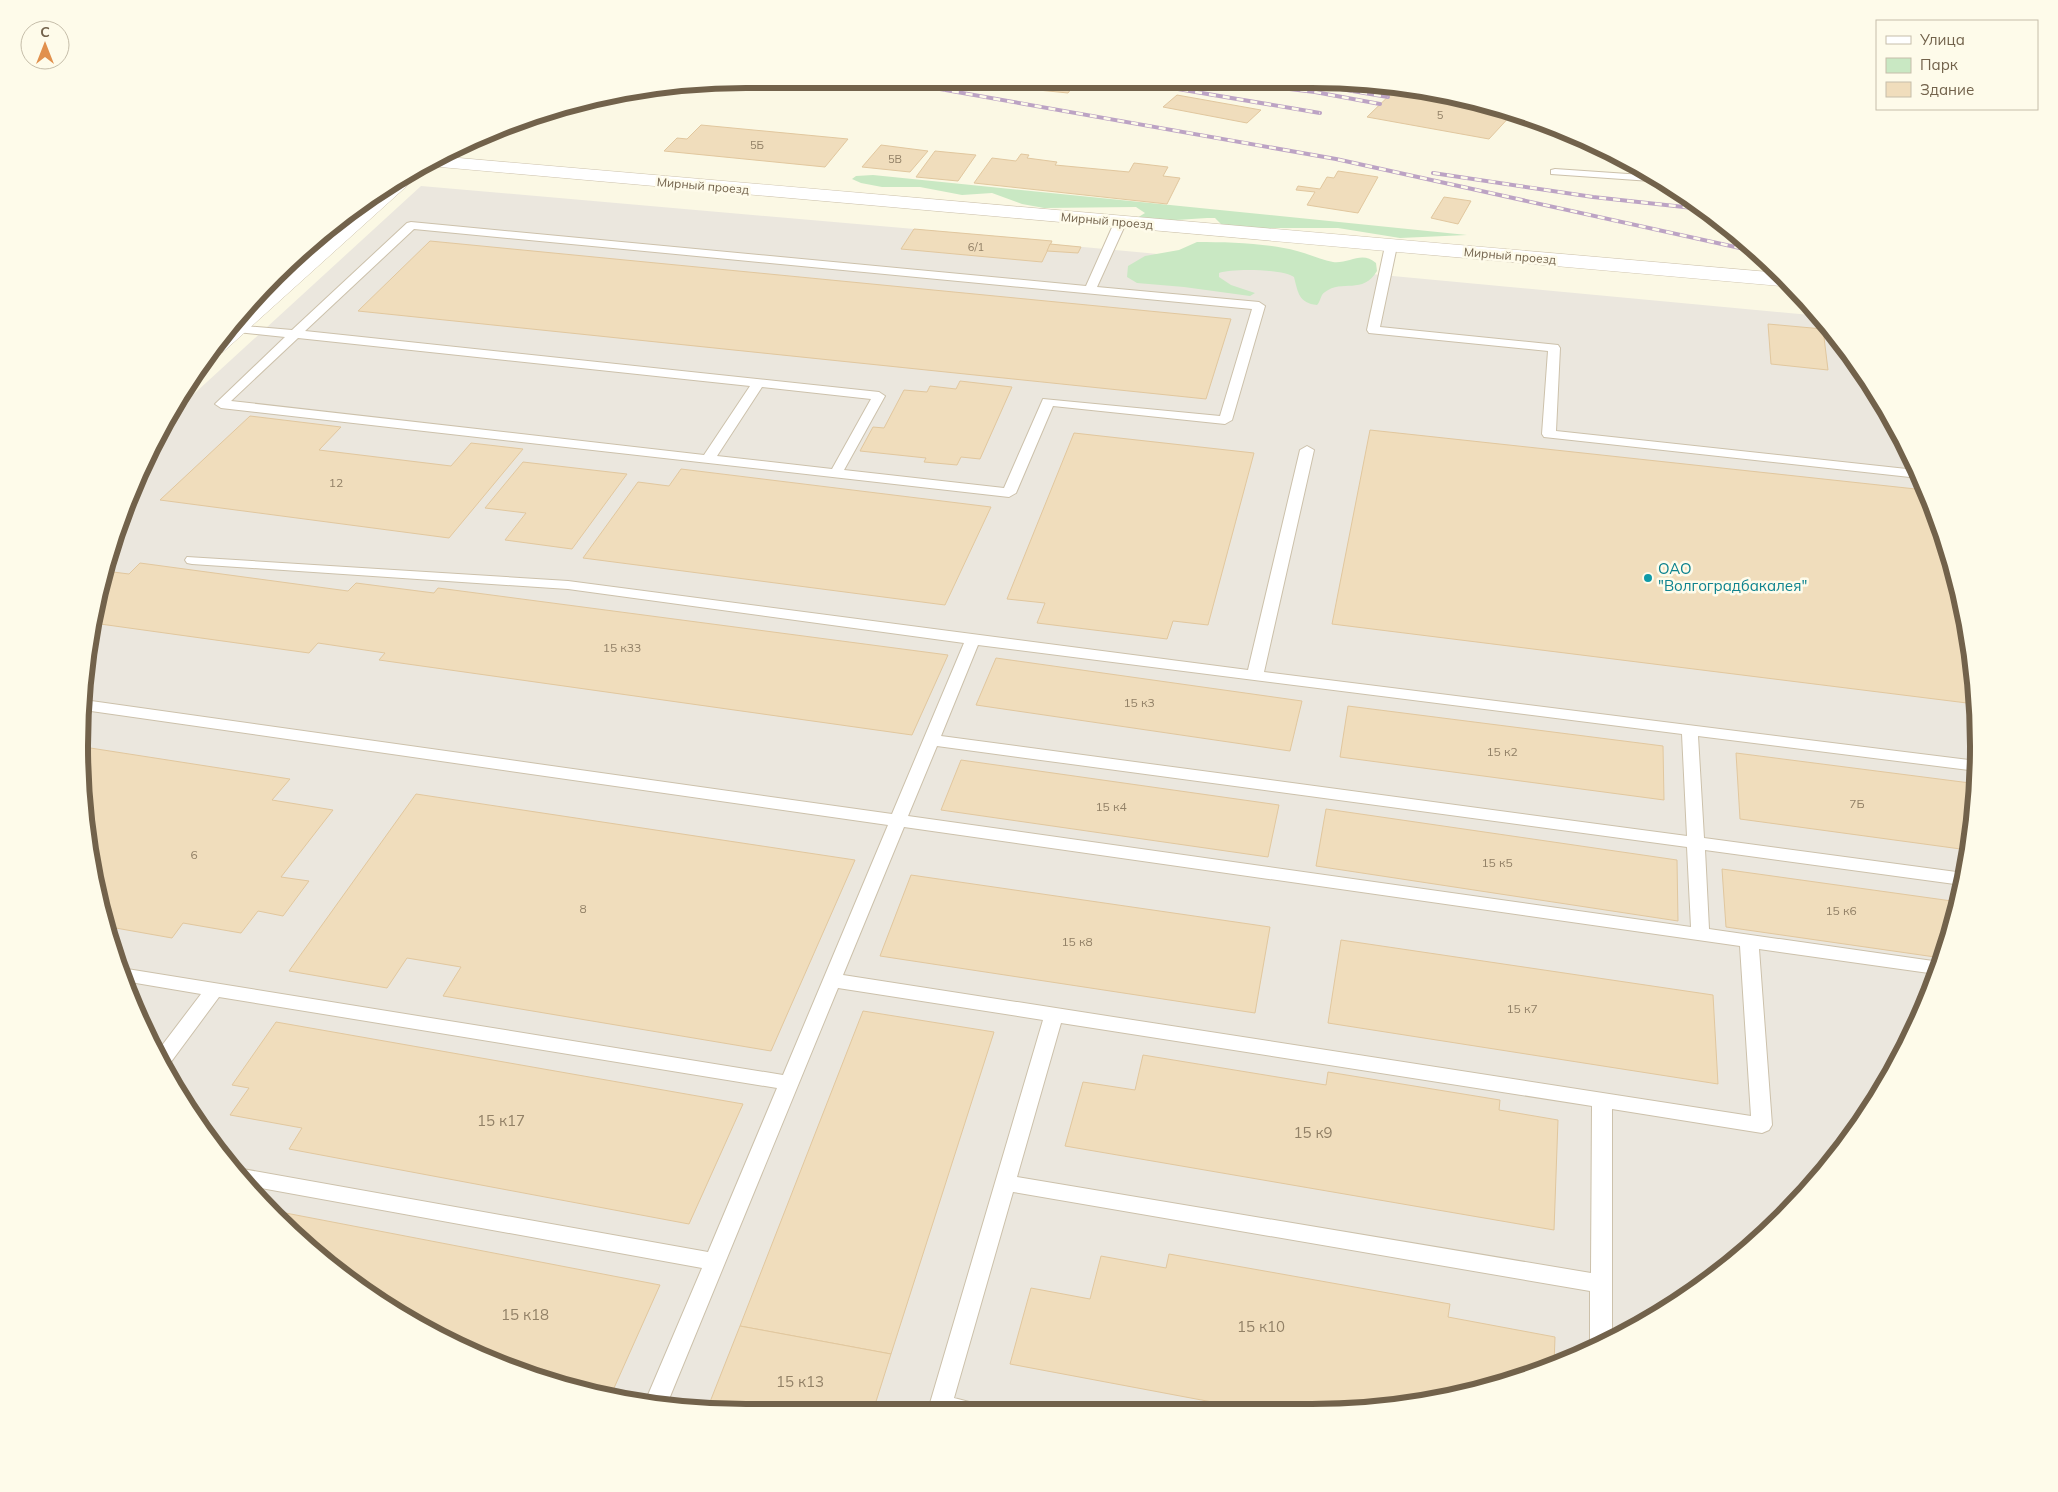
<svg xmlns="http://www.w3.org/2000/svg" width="2058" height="1492" font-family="Mulish,sans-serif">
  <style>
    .industrial { fill: #ebe7de }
    .green { fill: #c9e8c3 }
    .building { fill: #f0ddbc; stroke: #e1c79e }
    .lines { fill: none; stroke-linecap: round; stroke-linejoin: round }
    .service-casing { stroke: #ccc1ab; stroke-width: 2 }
    .minor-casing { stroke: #ccc1ab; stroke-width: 1 }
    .service { fill: #fff; fill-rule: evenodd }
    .minor { fill: #fff; fill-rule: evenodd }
    .rail-far1-casing { stroke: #bca3c4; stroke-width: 4 }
    .rail-casing { stroke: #bca3c4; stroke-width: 4.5 }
    .rail-far1 { stroke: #fefbea; stroke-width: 2.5; stroke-dasharray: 7; stroke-linecap: butt }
    .rail { stroke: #fefbea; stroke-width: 3; stroke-dasharray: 9; stroke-linecap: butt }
    .culture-dot { fill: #0f9aa8; stroke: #fefbea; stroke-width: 2 }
    .labels { text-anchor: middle; stroke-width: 5; stroke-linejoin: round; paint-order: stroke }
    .far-number-label { font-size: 11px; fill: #928167 }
    .far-street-label { font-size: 12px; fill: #72624b; stroke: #fefbea }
    .number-label { font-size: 12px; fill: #928167 }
    .culture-label { font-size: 15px; fill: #0d838f; stroke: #fefbea; text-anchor: start }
    .near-number-label { font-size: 15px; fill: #928167 }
    .rim { fill: none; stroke: #72624b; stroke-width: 6 }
  </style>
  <rect width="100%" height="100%" fill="#fbf8e4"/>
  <path class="industrial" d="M421,186L1052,241L1051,244L1821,316L1890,413L1944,532L1974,659L1978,790L1956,919L1910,1041L1841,1152L1752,1248L1607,1345L1485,1390L1399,1407L703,1412L573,1390L451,1344L340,1275L244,1186L191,1116L130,1002L84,833L85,659L114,532L147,451L172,414Z"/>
  <g class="green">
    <path d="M873,175L1467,235L1400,238L1338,228H1253L1222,225L1215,218H1207L1161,221L1137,218L1145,213L1136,207L1044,208L1022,204L992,193L962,195L920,187H882L861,183L852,179L856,176Z"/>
    <path d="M1197,242C1229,242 1266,243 1297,251C1309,254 1321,260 1333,262C1349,264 1362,250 1376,263L1377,271C1363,295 1342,279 1325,292C1320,295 1321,301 1317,305C1299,303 1298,293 1294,277C1283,269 1232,268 1219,273V277L1231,285L1255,293L1250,296L1184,287L1137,283L1127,277L1128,266L1145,256L1179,250Z"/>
  </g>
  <g class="building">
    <path d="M972,79H1063L1078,80L1068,93L968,83Z"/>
    <path d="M1398,87L1442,92L1513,113L1489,139L1367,117Z"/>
    <path d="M1177,95L1261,110L1247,123L1163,107Z"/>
    <path d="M701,125L848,139L825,167L664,151L677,138L687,139Z"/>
    <path d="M881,145L928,151L910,172L862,167Z"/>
    <path d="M935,151L976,155L958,181L916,177Z"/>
    <path d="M1021,154L1029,155L1027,158L1057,162L1055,165L1129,172L1134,163L1168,167L1163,176L1180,178L1167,204L974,183L992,158L1016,161Z"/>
    <path d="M1338,171L1378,177L1358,213L1307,205L1315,192L1296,190L1298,186L1320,189L1327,177L1334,178Z"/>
    <path d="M1444,197L1471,201L1458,224L1431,218Z"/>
    <path d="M914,229L1052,241L1042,262L901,249Z"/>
    <path d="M430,241L1231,319L1206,399L358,311Z"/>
    <path d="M1050,244L1081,247L1078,253L1047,251Z"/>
    <path d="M1768,324L1823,329L1828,370L1771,364Z"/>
    <path d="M960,381L1012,387L980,459L961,457L957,465L924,462L926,458L860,451L873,427L884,428L904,390L927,392L930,386L956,389Z"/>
    <path d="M250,416L341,427L319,450L451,466L471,443L523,449L449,538L160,500Z"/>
    <path d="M1370,430L1925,490L1944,532L1974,659L1975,704L1332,624Z"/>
    <path d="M1074,433L1254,453L1208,625L1173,621L1167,639L1037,623L1045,603L1007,599Z"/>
    <path d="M523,462L627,474L572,549L505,540L526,513L485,508Z"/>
    <path d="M681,469L991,507L945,605L583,558L638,482L669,486Z"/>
    <path d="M140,563L348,591L356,583L434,593L438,588L948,655L912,735L379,660L385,653L318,643L309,653L93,623L105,571L129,574Z"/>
    <path d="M996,658L1302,701L1290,751L976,705Z"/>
    <path d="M1348,706L1663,746L1664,800L1340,757Z"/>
    <path d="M84,747L290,779L272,800L333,810L281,877L309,881L283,916L258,911L241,933L183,923L172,938L110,927L84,833Z"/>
    <path d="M1736,753L1978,784L1968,850L1740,819Z"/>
    <path d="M961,760L1279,805L1268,857L941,810Z"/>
    <path d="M416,794L855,860L771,1051L443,996L461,967L407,958L387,988L289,971Z"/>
    <path d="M1326,809L1677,860L1678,921L1316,866Z"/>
    <path d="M1722,869L1959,902L1956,919L1942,958L1726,927Z"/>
    <path d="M911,875L1270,927L1255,1013L880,956Z"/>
    <path d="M1341,940L1713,995L1718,1084L1328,1023Z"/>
    <path d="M863,1011L994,1032L891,1354L740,1326Z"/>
    <path d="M276,1022L743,1104L689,1224L289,1149L302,1128L230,1115L249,1088L232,1085Z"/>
    <path d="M1143,1055L1326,1085L1328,1072L1500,1100L1499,1110L1558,1120L1554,1230L1065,1146L1083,1082L1135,1090Z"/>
    <path d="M270,1210L660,1285L610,1397L573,1390L451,1344L340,1275Z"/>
    <path d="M1169,1254L1450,1304L1448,1317L1555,1337L1554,1365L1485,1390L1399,1407L1244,1408L1010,1364L1031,1288L1090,1299L1101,1256L1166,1268Z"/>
    <path d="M740,1326L891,1354L873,1411L706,1412Z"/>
  </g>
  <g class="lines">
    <defs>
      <g id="service">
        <path d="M1555,169L1657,176L1665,182L1551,174V170Z"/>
        <path d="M1120,220L1126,223L1097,287L1259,302L1265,306L1232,420L1225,424L1053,406L1016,493L1009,497L221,408L215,404L285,337L228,331L232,325L292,330L407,223L411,222L1086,286L1114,223ZM414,229L1252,309L1220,416L1043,399L1004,488L844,470L885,396L879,392L305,331ZM298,338L750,386L704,455L231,401ZM762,387L871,399L832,469L717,456Z"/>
        <path d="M1391,243L1397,246L1380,327L1558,345L1560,348L1556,431L1916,470L1919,478L1544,437L1542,434L1548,351L1369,333L1367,330L1385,246Z"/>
        <path d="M1307,446L1314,450L1264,672L1977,761V771L1698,736L1704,838L1964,873L1962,885L1705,850L1709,929L1940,962L1936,974L1759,949L1772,1125L1769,1130L1762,1133L1612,1109V1341L1592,1350L1590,1347V1291L1013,1192L954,1398L973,1403L976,1410H928L1043,1020L838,988L667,1404L666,1406L645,1402L702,1268L244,1185L232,1170L237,1168L708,1252L777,1088L219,997L168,1066L165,1067L157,1052L201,994L124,981L121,968L783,1075L888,825L84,710V700L892,814L964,643L568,589L192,564L187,563L185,560L187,557L568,581L1248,670L1300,450ZM978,645L1682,734L1687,836L941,736ZM937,746L1687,847L1691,927L908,816ZM904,827L1740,946L1751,1116L843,975ZM1061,1023L1592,1106L1591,1273L1017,1177Z"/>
      </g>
      <path id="minor" d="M436,156L1781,273L1790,283L1781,286L429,166L223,352L213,353L235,321L391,182Z"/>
    </defs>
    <use href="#service" class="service-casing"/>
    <use href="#minor" class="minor-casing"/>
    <use href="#service" class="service"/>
    <use href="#minor" class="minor"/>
    <defs>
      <g id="rail-far1">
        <path d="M883,79L1336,159L1749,250"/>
        <path d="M1098,79L1178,89L1320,113"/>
        <path d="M1203,79L1315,92L1380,104"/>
        <path d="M1305,83L1388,97"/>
        <path d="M1433,173L1593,197L1702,209"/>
      </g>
      <path id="rail" d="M1743,248L1760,252"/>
    </defs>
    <use href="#rail-far1" class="rail-far1-casing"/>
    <use href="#rail" class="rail-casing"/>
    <use href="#rail-far1" class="rail-far1"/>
    <use href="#rail" class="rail"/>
  </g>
  <circle class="culture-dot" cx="1648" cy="578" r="5"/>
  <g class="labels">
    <g class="far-number-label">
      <text x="1440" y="119">5</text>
      <text x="757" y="149">5Б</text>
      <text x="895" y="163">5В</text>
      <text x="976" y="251">6/1</text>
    </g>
    <g class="far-street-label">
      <text transform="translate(703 186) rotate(5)" y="4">Мирный проезд</text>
      <text transform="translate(1107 221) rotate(5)" y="4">Мирный проезд</text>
      <text transform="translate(1510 256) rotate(5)" y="4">Мирный проезд</text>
    </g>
    <g class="number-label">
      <text x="336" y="487">12</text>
      <text x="622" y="652">15 к33</text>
      <text x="1139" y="707">15 к3</text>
      <text x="1502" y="756">15 к2</text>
      <text x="1857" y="808">7Б</text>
      <text x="1111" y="811">15 к4</text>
      <text x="194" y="859">6</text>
      <text x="1497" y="867">15 к5</text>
      <text x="583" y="913">8</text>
      <text x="1841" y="915">15 к6</text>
      <text x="1077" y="946">15 к8</text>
      <text x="1522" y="1013">15 к7</text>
    </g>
    <g class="culture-label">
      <text x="1658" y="574">ОАО<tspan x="1658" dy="17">"Волгоградбакалея"</tspan></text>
    </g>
    <g class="near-number-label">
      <text x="501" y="1126">15 к17</text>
      <text x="1313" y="1138">15 к9</text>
      <text x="525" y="1320">15 к18</text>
      <text x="1261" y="1332">15 к10</text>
      <text x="800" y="1387">15 к13</text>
    </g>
  </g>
  <path d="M0 0H2058V1492H0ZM746 88H1312A658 658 0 0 1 1970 746V746A658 658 0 0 1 1312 1404H746A658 658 0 0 1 88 746V746A658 658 0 0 1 746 88Z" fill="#fefbea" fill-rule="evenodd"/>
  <path class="rim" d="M746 88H1312A658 658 0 0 1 1970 746V746A658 658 0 0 1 1312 1404H746A658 658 0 0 1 88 746V746A658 658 0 0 1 746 88Z"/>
  <rect x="1876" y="20" width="162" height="90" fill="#fefbea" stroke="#c6beaa"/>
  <rect x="1886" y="36" width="25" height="8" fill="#ffffff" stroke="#c6beaa"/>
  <text x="1920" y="45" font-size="15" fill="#72624b">Улица</text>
  <rect x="1886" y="58" width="25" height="15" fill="#c9e8c3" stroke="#c6beaa"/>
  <text x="1920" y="70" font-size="15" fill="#72624b">Парк</text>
  <rect x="1886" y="82" width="25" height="15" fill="#f0ddbc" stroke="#c6beaa"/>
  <text x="1920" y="95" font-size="15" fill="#72624b">Здание</text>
  <g transform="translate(45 45)"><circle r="24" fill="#fefbea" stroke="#c6beaa"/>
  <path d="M0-4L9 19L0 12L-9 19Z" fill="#e1904d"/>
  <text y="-8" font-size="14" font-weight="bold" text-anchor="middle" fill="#72624b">С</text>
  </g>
</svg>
